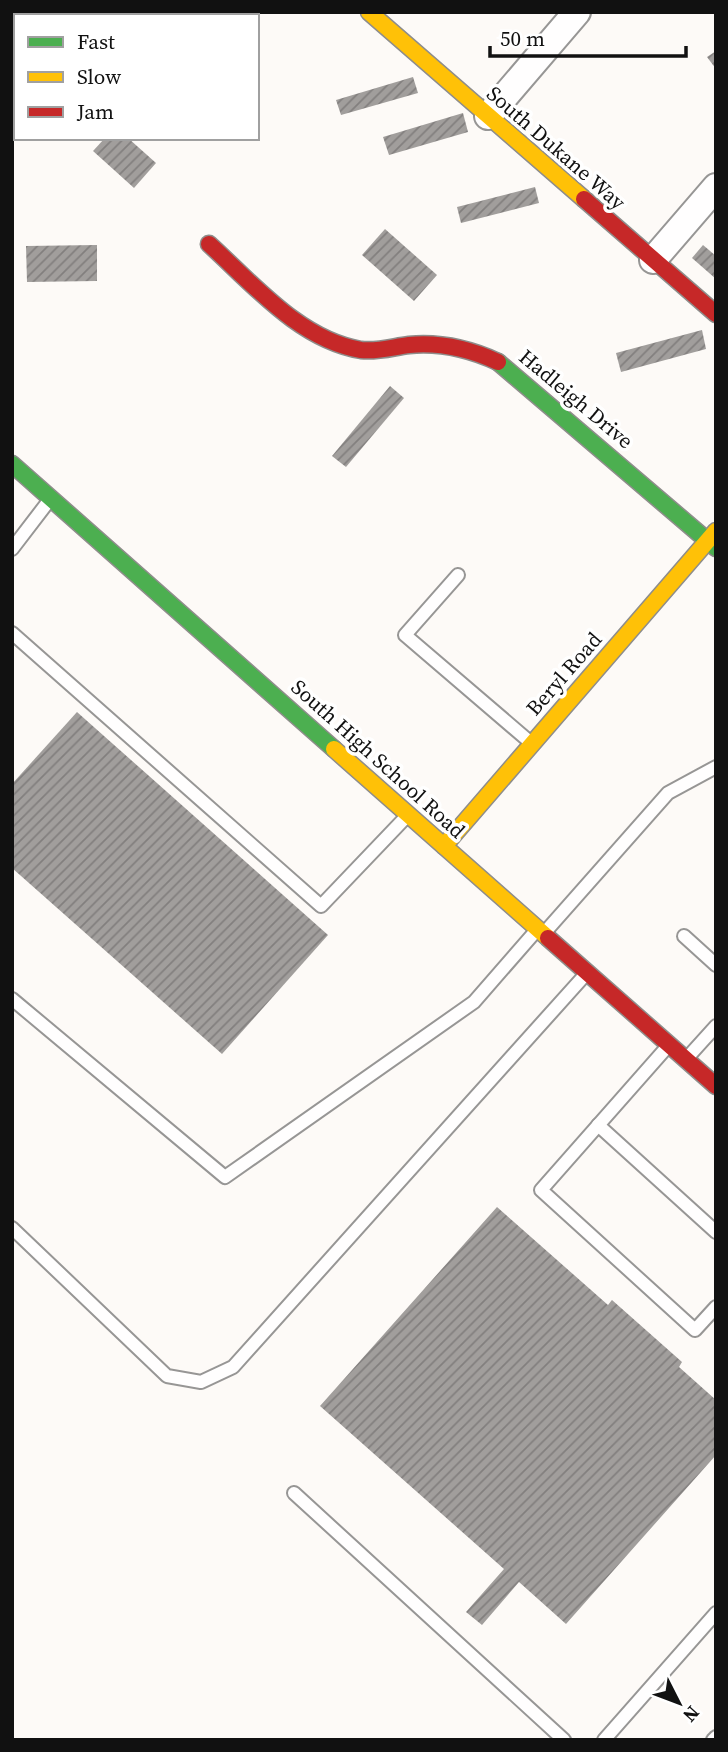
<svg xmlns="http://www.w3.org/2000/svg" width="728" height="1752" font-family="'Source Serif 4',serif">
  <style>
    .building { fill: url(#building-hatch) }
    .lines { fill: none; stroke-linecap: round; stroke-linejoin: round }
    .lane-casing { stroke: #979695; stroke-width: 16 }
    .street-casing { stroke: #979695; stroke-width: 30 }
    .fast-casing { stroke: #8e8d8b; stroke-width: 19 }
    .slow-casing { stroke: #8e8d8b; stroke-width: 19 }
    .jam-casing { stroke: #8e8d8b; stroke-width: 19 }
    .lane { stroke: #fffefe; stroke-width: 12 }
    .street { stroke: #fffefe; stroke-width: 26 }
    .fast { stroke: #4caf50; stroke-width: 16 }
    .slow { stroke: #ffc107; stroke-width: 16 }
    .jam { stroke: #c62828; stroke-width: 16 }
    .labels { text-anchor: middle; stroke-width: 7; stroke-linejoin: round; paint-order: stroke }
    .street-label { font-size: 21px; fill: #111; stroke: #fff }
  </style>
  <defs>
    <pattern id="building-hatch" width="6" height="6" patternUnits="userSpaceOnUse" patternTransform="scale(1.75)"><rect width="6" height="6" fill="#a19e9c"/><path d="M-1 1l2-2M0 6l6-6M5 7l2-2" fill="none" stroke="#827f7e"/></pattern>
  </defs>
  <rect width="100%" height="100%" fill="#fdfaf7"/>
  <g class="building">
    <path d="M203,12H238L237,16H202Z"/>
    <path d="M716,51V69L707,57Z"/>
    <path d="M413,77L418,93L341,115L336,100Z"/>
    <path d="M463,113L468,132L389,155L383,137Z"/>
    <path d="M105,138H128L156,163L134,188L93,151Z"/>
    <path d="M535,187L539,203L461,223L457,207Z"/>
    <path d="M385,229L437,275L414,301L362,255Z"/>
    <path d="M97,245V281L27,282L26,246Z"/>
    <path d="M703,245L716,256V279L692,258Z"/>
    <path d="M702,330L706,349L621,372L616,353Z"/>
    <path d="M390,386L404,398L346,467L332,456Z"/>
    <path d="M77,712L328,935L222,1054L12,868V784Z"/>
    <path d="M497,1207L608,1305L612,1300L682,1362L679,1367L716,1400V1455L566,1624L519,1582L482,1625L466,1612L504,1569L320,1406Z"/>
  </g>
  <g class="lines">
    <defs>
      <g id="lane">
        <path d="M12,106L16,109"/>
        <path d="M12,549L48,502"/>
        <path d="M458,575L405,635L530,742"/>
        <path d="M12,633L321,906L406,817"/>
        <path d="M546,931L668,793L716,767"/>
        <path d="M684,936L716,965"/>
        <path d="M12,999L225,1177L474,1002L535,932"/>
        <path d="M668,1046L541,1190L695,1330L716,1307"/>
        <path d="M688,1057L716,1026"/>
        <path d="M598,1125L716,1232"/>
        <path d="M12,1228L167,1376L201,1382L233,1367L585,975"/>
        <path d="M294,1493L564,1740"/>
        <path d="M604,1740L716,1613"/>
        <path d="M713,1740L716,1737"/>
      </g>
      <g id="street">
        <path d="M488,116L577,12"/>
        <path d="M653,260L716,187"/>
      </g>
      <g id="fast">
        <path d="M498,362L716,548"/>
        <path d="M12,464L334,749"/>
      </g>
      <g id="slow">
        <path d="M369,12L584,199"/>
        <path d="M334,749L548,938"/>
        <path d="M444,846L716,531"/>
      </g>
      <g id="jam">
        <path d="M584,199L716,314"/>
        <path d="M209,244C253,284 300,340 361,350C378,352 393,347 409,345C440,342 470,349 498,362"/>
        <path d="M548,938L716,1086"/>
      </g>
    </defs>
    <use href="#lane" class="lane-casing"/>
    <use href="#street" class="street-casing"/>
    <use href="#fast" class="fast-casing"/>
    <use href="#slow" class="slow-casing"/>
    <use href="#jam" class="jam-casing"/>
    <use href="#lane" class="lane"/>
    <use href="#street" class="street"/>
    <use href="#fast" class="fast"/>
    <use href="#slow" class="slow"/>
    <use href="#jam" class="jam"/>
  </g>
  <g class="labels">
    <g class="street-label">
      <text transform="translate(556 148) rotate(41)" y="7">South Dukane Way</text>
      <text transform="translate(576 399) rotate(40)" y="7">Hadleigh Drive</text>
      <text transform="translate(564 674) rotate(-49)" y="7">Beryl Road</text>
      <text transform="translate(378 759) rotate(42)" y="7">South High School Road</text>
    </g>
  </g>
  <rect width="728" height="1752" fill="none" stroke="#111111" stroke-width="28"/>
  <rect x="14" y="14" width="245" height="126" fill="#ffffff" stroke="#a0a0a0" stroke-width="2"/>
  <rect x="28" y="37" width="35" height="10" fill="#4caf50" stroke="#a0a0a0" stroke-width="2"/>
  <text x="77" y="49" font-size="21" fill="#111111">Fast</text>
  <rect x="28" y="72" width="35" height="10" fill="#ffc107" stroke="#a0a0a0" stroke-width="2"/>
  <text x="77" y="84" font-size="21" fill="#111111">Slow</text>
  <rect x="28" y="107" width="35" height="10" fill="#c62828" stroke="#a0a0a0" stroke-width="2"/>
  <text x="77" y="119" font-size="21" fill="#111111">Jam</text>
  <g transform="translate(679 1703) rotate(132)" stroke="#ffffff" stroke-width="5" paint-order="stroke">
  <path d="M0-5L12 26L0 18L-12 26Z" fill="#111111"/>
  <text y="-10" font-size="19" font-weight="bold" text-anchor="middle" fill="#111111">N</text>
  </g>
  <path d="M490 46v10h196v-10" fill="none" stroke="#111111" stroke-width="3.5"/>
  <text x="500" y="46" font-size="21" fill="#111111" stroke="#ffffff" stroke-width="5" paint-order="stroke">50 m</text>
</svg>
